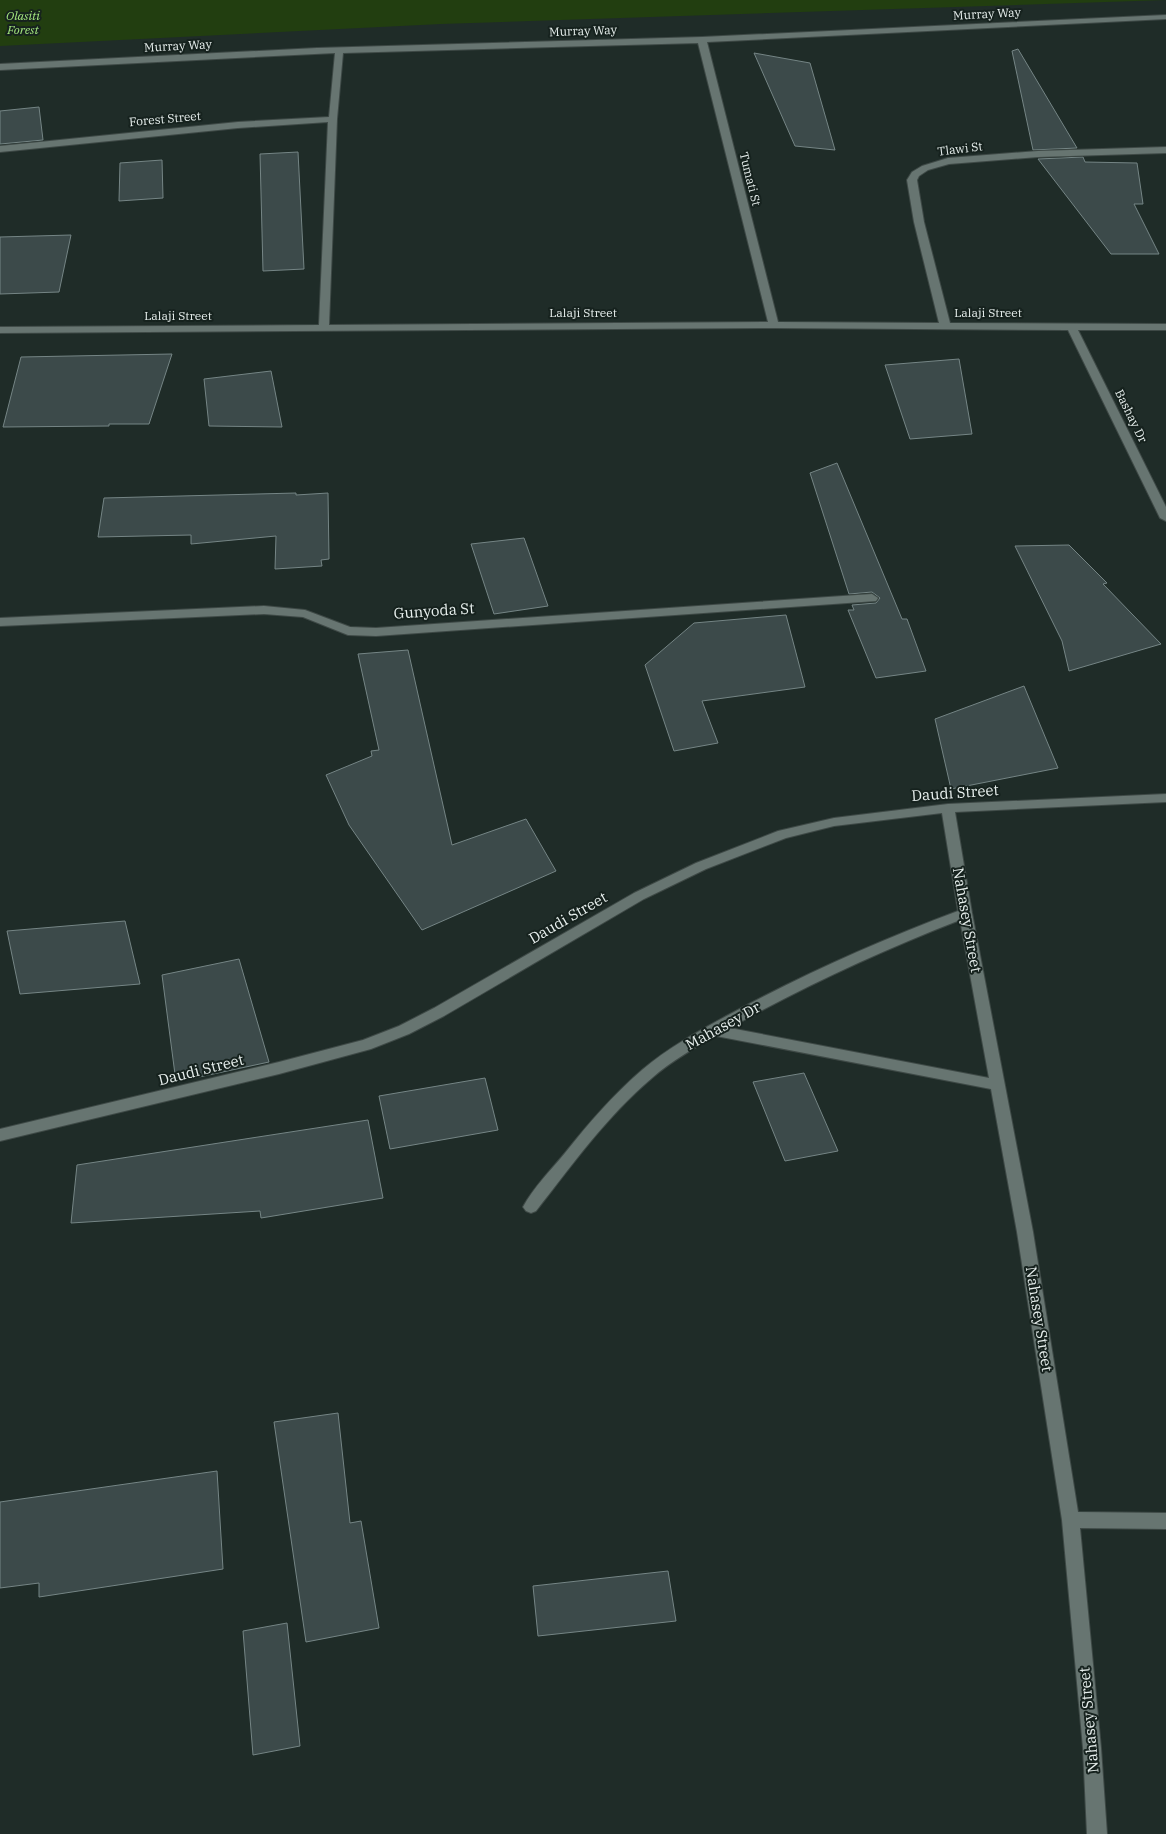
<svg xmlns="http://www.w3.org/2000/svg" width="1166" height="1834" font-family="'IBM Plex Serif',serif">
  <style>
    .green { fill: #223e10 }
    .building { fill: #3c4a4a; stroke: #758585 }
    .lines { fill: none; stroke-linecap: round; stroke-linejoin: round }
    .minor-casing { stroke: #3e4946; stroke-width: 2 }
    .minor { fill: #677571; fill-rule: evenodd }
    .labels { text-anchor: middle; stroke-width: 4; stroke-linejoin: round; paint-order: stroke }
    .far-street-label { font-size: 12px; fill: #e7efed; stroke: #16221e }
    .far-park-label { font-size: 12px; font-style: italic; fill: #a5e87f; stroke: #16221e }
    .street-label { font-size: 15px; fill: #e7efed; stroke: #16221e }
  </style>
  <rect width="100%" height="100%" fill="#1f2c28"/>
  <path class="green" d="M0,0H1166L441,24L0,46Z"/>
  <g class="building">
    <path d="M1018,49L1077,148L1033,150L1012,51Z"/>
    <path d="M754,53L810,63L835,150L795,146Z"/>
    <path d="M39,107L43,140L0,144V111Z"/>
    <path d="M298,152L304,269L263,271L260,154Z"/>
    <path d="M1083,157L1085,162L1137,163L1143,204H1134L1159,254H1111L1038,159Z"/>
    <path d="M162,160L163,198L119,201L120,163Z"/>
    <path d="M71,235L59,292L0,294V237Z"/>
    <path d="M172,354L149,424H109V426L3,427L21,357Z"/>
    <path d="M959,359L972,434L910,439L885,365Z"/>
    <path d="M271,371L282,427L209,426L204,379Z"/>
    <path d="M837,463L902,619H907L926,671L876,678L848,610H854L852,605L876,603L880,598L872,592L849,594L810,473Z"/>
    <path d="M296,493V495L328,493L329,559L321,560L322,566L275,569L276,536L191,544V535L98,537L104,498Z"/>
    <path d="M524,538L548,606L494,614L471,544Z"/>
    <path d="M1069,545L1107,583L1103,584L1161,644L1069,671L1062,641L1015,546Z"/>
    <path d="M786,615L805,687L702,701L718,743L674,751L645,665L694,623Z"/>
    <path d="M408,650L452,845L526,819L556,871L422,930L349,825L326,775L372,756L371,751L379,750L358,654Z"/>
    <path d="M1024,686L1058,768L951,789L935,719Z"/>
    <path d="M125,921L140,984L20,994L7,931Z"/>
    <path d="M239,959L269,1062L176,1082L162,975Z"/>
    <path d="M804,1073L838,1151L785,1161L753,1082Z"/>
    <path d="M485,1078L498,1130L390,1149L379,1096Z"/>
    <path d="M368,1120L383,1198L261,1218L260,1211L71,1223L77,1165Z"/>
    <path d="M338,1413L350,1523L361,1521L379,1628L306,1642L274,1422Z"/>
    <path d="M217,1471L223,1569L39,1597V1583L0,1588V1502Z"/>
    <path d="M668,1571L676,1621L538,1636L533,1586Z"/>
    <path d="M287,1623L300,1746L253,1755L243,1631Z"/>
  </g>
  <g class="lines">
    <defs>
      <g id="minor">
        <path d="M1166,15V19L707,42L778,322L939,323L914,222L907,180L912,172L922,166L948,158L1038,151L1166,147V153L1038,157L949,164L928,170L919,176L917,180L924,222L950,323L1166,324V330H1078L1166,507V521L1160,518L1068,330L774,328L0,333V327L319,325L328,122L238,128L0,152V146L238,122L329,117L335,53L0,70V64L317,48L702,37ZM698,43L768,322L329,325L337,119L343,53Z"/>
        <path d="M872,594L878,598L876,601L376,636L348,635L303,617L264,614L0,626V618L264,606L305,610L350,627L376,628Z"/>
        <path d="M1166,794V802L955,812L972,913L1033,1232L1078,1512L1166,1513V1529L1080,1528L1101,1748L1107,1834H1087L1083,1748L1062,1520L1017,1232L991,1089L716,1036C694,1048 671,1061 652,1078C607,1116 572,1165 536,1211L531,1213L526,1211L523,1207C533,1188 551,1170 565,1153C588,1124 613,1095 642,1070C669,1047 702,1029 734,1012C806,973 881,940 958,911L942,813L834,826L786,838L706,869L644,899L444,1016L409,1034L371,1049L279,1074L0,1141V1129L279,1062L363,1040L399,1026L434,1008L634,893L696,863L778,831L834,818L948,804ZM960,920L989,1078L730,1028C804,986 881,951 960,920Z"/>
      </g>
    </defs>
    <use href="#minor" class="minor-casing"/>
    <use href="#minor" class="minor"/>
  </g>
  <g class="labels">
    <g class="far-street-label">
      <text transform="translate(987 14) rotate(-3)" y="4">Murray Way</text>
      <text transform="translate(583 31) rotate(-2)" y="4">Murray Way</text>
      <text transform="translate(178 46) rotate(-3)" y="4">Murray Way</text>
      <text transform="translate(165 119) rotate(-5)" y="4">Forest Street</text>
      <text transform="translate(960 149) rotate(-7)" y="4">Tlawi St</text>
      <text transform="translate(750 179) rotate(76)" y="4">Tumati St</text>
      <text x="583" y="317">Lalaji Street</text>
      <text x="988" y="317">Lalaji Street</text>
      <text x="178" y="320">Lalaji Street</text>
      <text transform="translate(1131 416) rotate(64)" y="4">Bashay Dr</text>
    </g>
    <g class="far-park-label">
      <text x="23" y="20">Olasiti<tspan x="23" dy="14">Forest</tspan></text>
    </g>
    <g class="street-label">
      <text transform="translate(434 611) rotate(-4)" y="5">Gunyoda St</text>
      <text transform="translate(955 793) rotate(-4)" y="5">Daudi Street</text>
      <text transform="translate(568 918) rotate(-30)" y="5">Daudi Street</text>
      <text transform="translate(967 920) rotate(80)" y="5">Nahasey Street</text>
      <text transform="translate(723 1026) rotate(-29)" y="5">Mahasey Dr</text>
      <text transform="translate(201 1070) rotate(-14)" y="5">Daudi Street</text>
      <text transform="translate(1039 1319) rotate(81)" y="5">Nahasey Street</text>
      <text transform="translate(1089 1720) rotate(-95)" y="5">Nahasey Street</text>
    </g>
  </g>
</svg>
